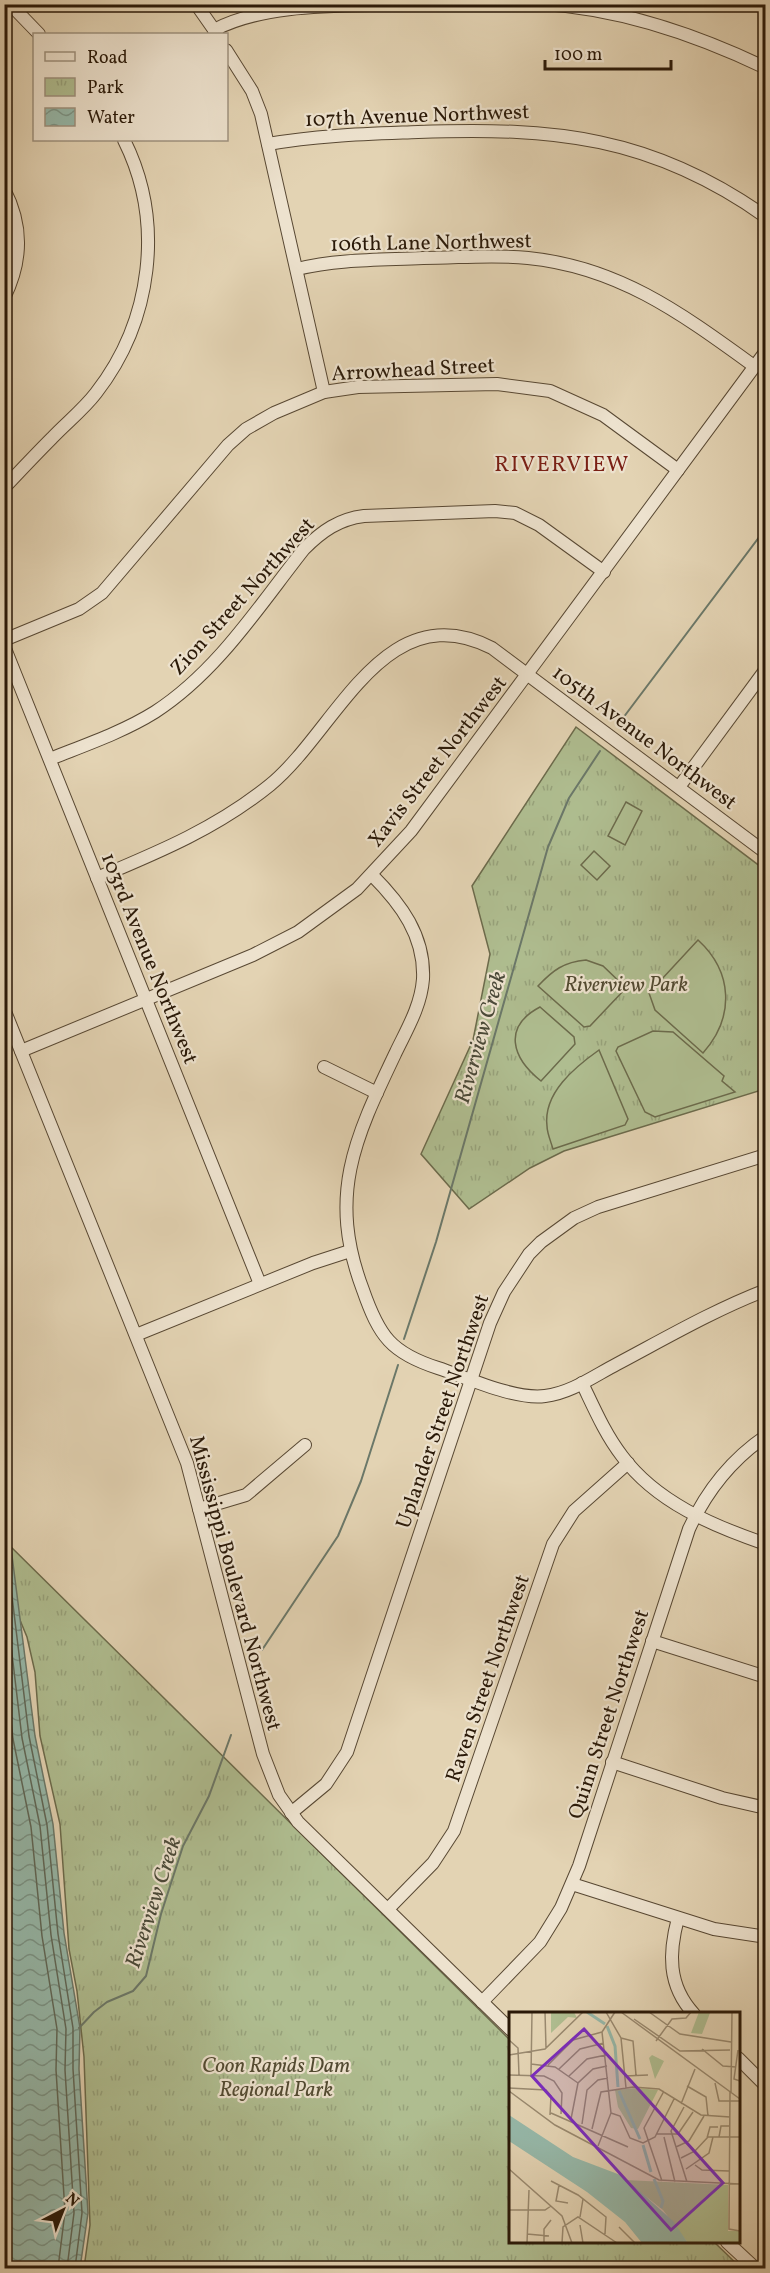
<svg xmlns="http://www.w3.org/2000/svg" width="770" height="2273" font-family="Vollkorn,serif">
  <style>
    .park { fill: url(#park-tufts); stroke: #6c6b4c; stroke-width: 1.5 }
    .garden { fill: #afbd90; stroke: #6c6b4c; stroke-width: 1.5 }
    .water { fill: url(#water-waves); stroke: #6b7869; stroke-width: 1.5 }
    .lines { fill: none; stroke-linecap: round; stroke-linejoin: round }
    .shore { stroke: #606858; stroke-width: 1.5 }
    .stream { stroke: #6b7869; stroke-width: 2 }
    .minor-casing { stroke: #584833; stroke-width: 14 }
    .minor { stroke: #ede2ce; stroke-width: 12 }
    .labels { text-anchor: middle; stroke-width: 4.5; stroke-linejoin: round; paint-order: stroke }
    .street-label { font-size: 21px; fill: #2a1908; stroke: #ede2ce }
    .park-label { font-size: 21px; font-style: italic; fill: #524a31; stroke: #ede2ce }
    .neighbourhood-label { font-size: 22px; letter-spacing: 1.5px; fill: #7a1f14; stroke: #ede2ce }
    .water-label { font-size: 22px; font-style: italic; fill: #4a4938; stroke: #ede2ce }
    .inset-river { fill: none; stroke: #96b8a9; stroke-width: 3 }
    .inset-road { fill: none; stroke: #99896f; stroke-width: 1.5 }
    .view { fill: #7b2cbf; fill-opacity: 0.15; stroke: #7b2cbf; stroke-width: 3 }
    .inset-edge { fill: none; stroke: #2a1908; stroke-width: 3 }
  </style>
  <defs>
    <pattern id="park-tufts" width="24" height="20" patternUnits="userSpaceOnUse" patternTransform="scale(1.5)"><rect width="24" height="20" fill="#afbd90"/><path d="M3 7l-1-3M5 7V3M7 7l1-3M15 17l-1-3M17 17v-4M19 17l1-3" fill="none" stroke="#97a27b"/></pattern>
    <pattern id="water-waves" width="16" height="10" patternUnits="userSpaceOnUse" patternTransform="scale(1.5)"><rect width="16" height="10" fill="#96b8a9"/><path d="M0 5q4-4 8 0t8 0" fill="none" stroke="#7b9588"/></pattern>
  </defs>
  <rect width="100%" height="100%" fill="#e3d3b3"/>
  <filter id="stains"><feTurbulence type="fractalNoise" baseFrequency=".00333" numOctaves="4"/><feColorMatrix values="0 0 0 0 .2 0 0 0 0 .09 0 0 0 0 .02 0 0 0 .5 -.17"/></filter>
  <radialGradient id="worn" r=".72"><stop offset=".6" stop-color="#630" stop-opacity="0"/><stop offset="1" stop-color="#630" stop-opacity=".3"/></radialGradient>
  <g class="park">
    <path d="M576,727L765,870V1089L564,1151L530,1168L469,1209L421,1154L473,1040L490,954L472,886Z"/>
    <path d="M4,1540L510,2040L511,2242H714L741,2268H84L90,2225L84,2057L77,1991L69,1949L60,1824L40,1736L35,1672L27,1637L5,1584Z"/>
  </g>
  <g class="garden">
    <path d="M626,802L642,811L625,845L608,836Z"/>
    <path d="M594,851L610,866L597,880L581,865Z"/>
    <path d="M698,940C733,972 735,1017 703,1053L655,1010L649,993Z"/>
    <path d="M586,960L603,966L626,988L590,1026L584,1027L538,986C553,970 564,962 586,960Z"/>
    <path d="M540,1007L574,1037L575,1044L541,1081C512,1058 502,1027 540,1007Z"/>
    <path d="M653,1031L673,1032L724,1076L722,1081L735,1092L655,1117L645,1112L616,1051L618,1047Z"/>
    <path d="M599,1050L628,1119L625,1125L553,1149C551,1142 547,1133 547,1126C543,1093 575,1067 599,1050Z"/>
  </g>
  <path class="water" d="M4,1493L35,1736L53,1824L64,1933L80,2028L79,2069L88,2213L80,2268H5Z"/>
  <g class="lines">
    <g class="shore">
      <path d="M4,1531L29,1736L47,1825L58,1934L73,2028V2069L82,2213L75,2268"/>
      <path d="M4,1587L22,1738L40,1826L51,1935L66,2029L65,2070L74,2213L67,2268"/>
      <path d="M4,1659L13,1739L31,1827L42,1936L57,2029L56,2070L65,2212L58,2268"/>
    </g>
    <g class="stream">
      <path d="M620,722L766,528"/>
      <path d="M404,1339L436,1242L548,847L569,798L600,751"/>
      <path d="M262,1650L338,1536L361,1481L398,1365"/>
      <path d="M79,2028L94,2012L107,2002L133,1991L146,1976L161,1914L183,1846L209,1796L231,1735"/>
    </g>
    <defs>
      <g id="minor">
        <path d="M10,4L39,34"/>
        <path d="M196,4L217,34"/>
        <path d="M545,4C621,9 697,35 766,68"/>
        <path d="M214,30C269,1 350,7 412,4"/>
        <path d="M226,50L252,91L261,114L324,392"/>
        <path d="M268,144C319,135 367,134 418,132C553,127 652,136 766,217"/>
        <path d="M4,189C23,225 22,262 4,298"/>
        <path d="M297,269C338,259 381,260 423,258C458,258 493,254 528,258C619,267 682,314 754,366"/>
        <path d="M4,488C20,471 36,454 52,438C66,423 83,410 96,393C152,321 165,222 124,140"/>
        <path d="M4,640L79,609L102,593L228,445L246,429L274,413L324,392L358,387L497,384L550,391L603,415L678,470"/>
        <path d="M4,646L260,1284"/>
        <path d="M50,759C85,745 123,732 155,712C217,672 259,606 304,549C322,531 339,519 364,516L495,511L515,513L539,525L604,572"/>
        <path d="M679,787L766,669"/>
        <path d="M372,875C401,904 425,936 423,979C421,1006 407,1029 396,1052C355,1138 327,1195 363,1290C379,1336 391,1353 438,1368C468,1378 515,1400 545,1396C571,1393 594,1376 617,1364C666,1338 714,1310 766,1290"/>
        <path d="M97,878C159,852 217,828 270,785C337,730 384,593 492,648L766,853"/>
        <path d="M4,1009L187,1463L263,1754L279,1795L298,1822L511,2030"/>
        <path d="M21,1051L253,955L298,932L357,889L411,831L766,351"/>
        <path d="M324,1067L377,1093"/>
        <path d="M136,1335L313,1263L350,1251"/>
        <path d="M582,1383C594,1408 605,1434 622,1456C656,1502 713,1526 766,1544"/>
        <path d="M199,1509L246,1495L305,1445"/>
        <path d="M652,1641L766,1677"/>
        <path d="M612,1762L722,1798L766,1808"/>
        <path d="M291,1813L326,1784L347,1752L490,1323L504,1292L529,1254L541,1242L574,1218L598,1207L766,1155"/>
        <path d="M572,1884L714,1929L766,1937"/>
        <path d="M388,1909L433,1863L454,1831L553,1544L574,1511L628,1463"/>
        <path d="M678,1918C669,1952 667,1985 694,2014"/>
        <path d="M482,2002L540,1942L561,1908L579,1866L689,1529C706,1492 732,1459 766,1436"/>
        <path d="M738,2058L766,2086"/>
        <path d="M727,2242L755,2268"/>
      </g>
    </defs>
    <use href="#minor" class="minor-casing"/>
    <use href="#minor" class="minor"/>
  </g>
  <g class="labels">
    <g class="street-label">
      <text transform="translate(417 115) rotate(-2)" y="7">107th Avenue Northwest</text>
      <text transform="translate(431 242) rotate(-1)" y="7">106th Lane Northwest</text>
      <text transform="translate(413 369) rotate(-3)" y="7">Arrowhead Street</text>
      <text transform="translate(242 596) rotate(-48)" y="7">Zion Street Northwest</text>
      <text transform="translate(645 737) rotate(37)" y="7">105th Avenue Northwest</text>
      <text transform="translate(437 761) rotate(-52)" y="7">Xavis Street Northwest</text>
      <text transform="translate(150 958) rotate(68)" y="7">103rd Avenue Northwest</text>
      <text transform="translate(442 1411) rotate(-71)" y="7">Uplander Street Northwest</text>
      <text transform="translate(236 1583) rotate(75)" y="7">Mississippi Boulevard Northwest</text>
      <text transform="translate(487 1678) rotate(-71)" y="7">Raven Street Northwest</text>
      <text transform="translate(608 1714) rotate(-72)" y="7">Quinn Street Northwest</text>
    </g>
    <g class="park-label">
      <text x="626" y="991">Riverview Park</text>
      <text x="276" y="2072">Coon Rapids Dam<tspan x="276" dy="24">Regional Park</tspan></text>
    </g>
    <g class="neighbourhood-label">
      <text x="562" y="471">RIVERVIEW</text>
    </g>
    <g class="water-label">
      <text transform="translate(479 1037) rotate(-74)" y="8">Riverview Creek</text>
      <text transform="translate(152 1902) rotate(-72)" y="8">Riverview Creek</text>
    </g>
  </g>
  <g transform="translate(509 2012)">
    <rect width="231" height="231" fill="#e3d3b3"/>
    <path d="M143,43L155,49L146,67L140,46Z" fill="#afbd90"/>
    <path d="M42,0H65L68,6L59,5L42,21ZM190,0L201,1L193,22L182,21ZM127,76L149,78L129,117L122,116L109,95L106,78ZM116,168L219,173V219H231V231H179L154,198Z" fill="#afbd90"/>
    <path d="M0,103L64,145L114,164L164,209L179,231H133L116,210L78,180L0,129Z" fill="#96b8a9"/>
    <path class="inset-river" d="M78,0L96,12M98,14L106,34L109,75M110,79L131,127M134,133L142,160M145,167L154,189L152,196"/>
    <path class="inset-road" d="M36,0L37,36M97,0L112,26L117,76M112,0L231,87M140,0L171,22L222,30M125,7L171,39L221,38M112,26L124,29L127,63M0,28L9,36L10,63M147,29L163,7L177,6L182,0M193,37L214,54L227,55M229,38L225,67L231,69M0,43L36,37L74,0M22,52L46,55L69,71M39,53L64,28L93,20M50,57L71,37L95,31M0,63L35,64L45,69L53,81L52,102M22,63L23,0M60,64L78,47L97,43M116,64L139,63M206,71L210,89H231M178,74L197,85L199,104M0,76L37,78L42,84L41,103M0,79L46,113L150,168L231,172M221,80L220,217L231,219M222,81L223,0M172,92L186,57M175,95L162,119L178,170M42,101L119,135M102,101L111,104L121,126L134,131L146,125L165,87M62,107L69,71L84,57L98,54M73,112L78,78L89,68L99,66M83,117L92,80L124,75L150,77L192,103L221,105M147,122H169L184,100M155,125L166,170M210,125L212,114H221M198,126L201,115H209M89,134L102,101L93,20L106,0M167,135L180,129L195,104M172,146L186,139L199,125H231M186,153L193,158L220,159M0,157L53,204L63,231M177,157L200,141L204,125M42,169L69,183L97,205L96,222M153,169L135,116L155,79M50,173L47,189L59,191M0,198H36L42,194M71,205L74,187M71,213L74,231M110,215L126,231M18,222L40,224M18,231L20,178M35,231V217L42,208M53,231L54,215L69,205L108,231"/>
    <path class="view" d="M75,17L214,171L162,218L23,64Z"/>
    <rect width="231" height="231" class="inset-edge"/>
  </g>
  <rect width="770" height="2273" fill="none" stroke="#e3d3b3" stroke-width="24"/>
  <rect x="6" y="6" width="758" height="2261" fill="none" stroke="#2a1908" stroke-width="3"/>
  <rect x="12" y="12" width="746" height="2249" fill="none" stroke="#2a1908" stroke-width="1.5"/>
  <rect x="33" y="33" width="195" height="108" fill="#ede2ce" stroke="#9f927f" stroke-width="1.5"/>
  <rect x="45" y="52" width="30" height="9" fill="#ede2ce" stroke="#9f927f" stroke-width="1.5"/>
  <text x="87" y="63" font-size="18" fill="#2a1908">Road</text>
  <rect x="45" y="78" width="30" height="18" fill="url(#park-tufts)" stroke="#9f927f" stroke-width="1.5"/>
  <text x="87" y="93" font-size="18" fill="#2a1908">Park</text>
  <rect x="45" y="108" width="30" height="18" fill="url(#water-waves)" stroke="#9f927f" stroke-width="1.5"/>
  <text x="87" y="123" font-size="18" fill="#2a1908">Water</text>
  <g transform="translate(63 2210) rotate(42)" stroke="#ede2ce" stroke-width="4.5" paint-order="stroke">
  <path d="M0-4.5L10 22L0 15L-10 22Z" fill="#2a1908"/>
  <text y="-9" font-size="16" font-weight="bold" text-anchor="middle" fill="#2a1908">N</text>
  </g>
  <path d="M545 60v9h126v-9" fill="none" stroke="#2a1908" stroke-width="3"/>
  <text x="554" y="60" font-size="18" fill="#2a1908" stroke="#ede2ce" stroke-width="4.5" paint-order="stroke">100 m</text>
  <rect width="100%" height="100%" filter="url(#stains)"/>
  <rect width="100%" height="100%" fill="url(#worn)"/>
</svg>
